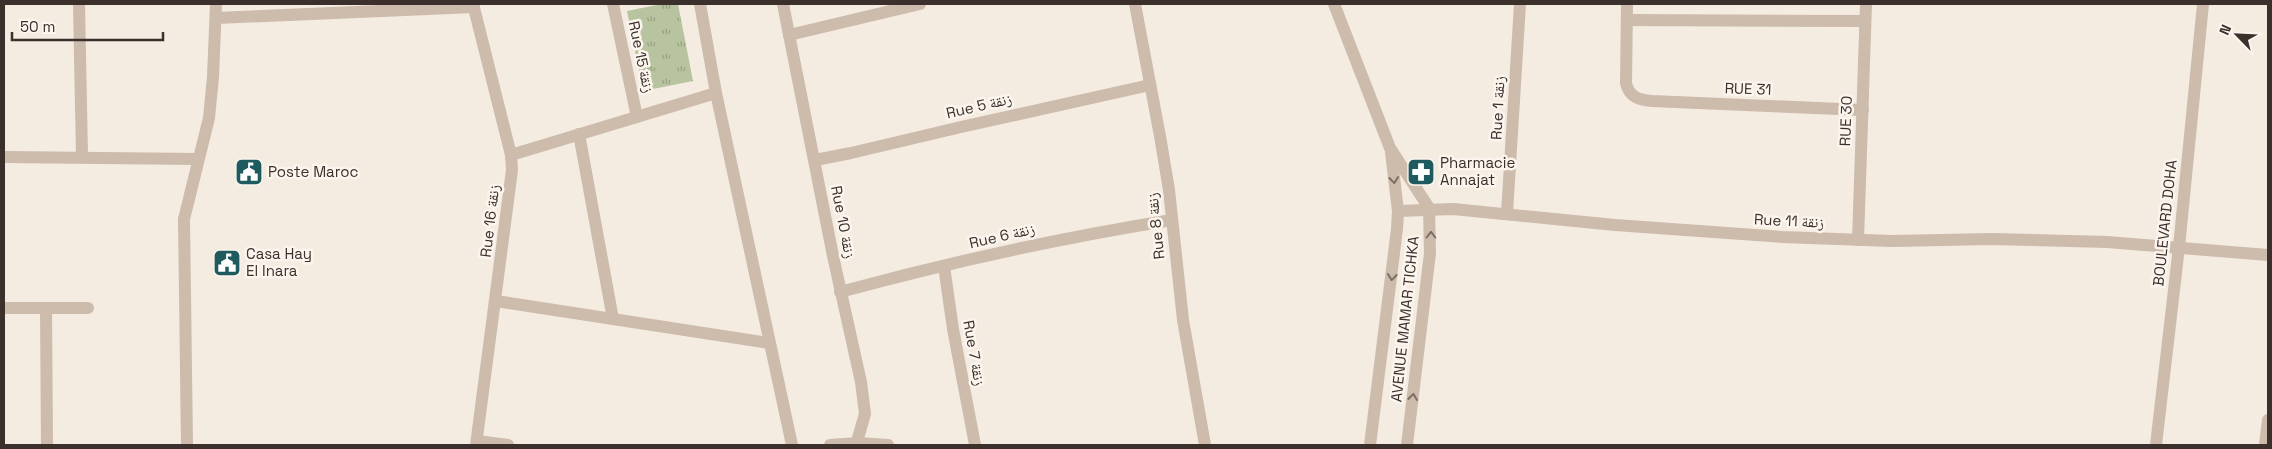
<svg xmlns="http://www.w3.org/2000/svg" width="2272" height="449" font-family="'Space Grotesk','Noto Naskh Arabic',sans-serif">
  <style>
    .park { fill: url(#park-tufts) }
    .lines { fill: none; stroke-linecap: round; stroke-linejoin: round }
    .minor { stroke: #cdbbac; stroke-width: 12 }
    .oneway { stroke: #7d6f65 }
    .labels { text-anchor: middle; stroke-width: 5; stroke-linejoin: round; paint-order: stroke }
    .street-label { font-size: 15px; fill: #3b302b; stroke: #fbf5ee }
    .poi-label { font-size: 15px; fill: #3b302b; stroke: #fbf5ee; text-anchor: start }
  </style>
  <defs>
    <pattern id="park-tufts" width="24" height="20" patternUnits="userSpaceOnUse" patternTransform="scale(1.25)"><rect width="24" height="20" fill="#b8c4a0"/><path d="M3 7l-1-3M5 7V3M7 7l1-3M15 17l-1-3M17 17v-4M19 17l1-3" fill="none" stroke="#97a083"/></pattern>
  </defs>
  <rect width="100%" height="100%" fill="#f4ebe1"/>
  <path class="park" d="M662,4H678L693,81L643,91L627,11Z"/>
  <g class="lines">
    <g class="minor">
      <path d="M79,4L82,156"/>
      <path d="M473,4L511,155L512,170L476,445"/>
      <path d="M613,4L637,117"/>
      <path d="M700,4L716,93L792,445"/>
      <path d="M783,4L833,256L861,382L865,414L856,445"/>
      <path d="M1135,4L1160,136L1169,190L1183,320L1205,445"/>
      <path d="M1334,4L1390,148L1429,208L1430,253L1407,445"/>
      <path d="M1627,4L1626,83C1629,97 1639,100 1652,101L1863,110"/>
      <path d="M216,18L474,7"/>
      <path d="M1627,20L1865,21"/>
      <path d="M789,35L920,4"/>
      <path d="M579,134L613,319"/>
      <path d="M511,155L716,93"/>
      <path d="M4,157L198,159"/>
      <path d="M815,160L851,153L961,127L1150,85"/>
      <path d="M1398,211L1453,209L1615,225L1782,237L1892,241L1991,239L2107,242L2268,255"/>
      <path d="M1507,213L1520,4"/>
      <path d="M1858,240L1866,4"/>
      <path d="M944,266L953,329L975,445"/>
      <path d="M840,292C950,262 1060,238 1172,220"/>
      <path d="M496,301L769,343"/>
      <path d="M4,308H88"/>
      <path d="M46,308L47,445"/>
      <path d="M477,441L508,445"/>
      <path d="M187,445L184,219L209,118L213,77L216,4"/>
      <path d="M830,445L858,443L888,445"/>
      <path d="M1370,445L1397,229L1398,211L1391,152"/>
      <path d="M2156,445L2179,247L2203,4"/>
      <path d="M2265,445L2268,420"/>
    </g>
  </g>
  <defs><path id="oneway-chevron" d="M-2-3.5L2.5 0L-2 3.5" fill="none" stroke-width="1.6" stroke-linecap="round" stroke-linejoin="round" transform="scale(1.25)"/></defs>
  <g class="oneway">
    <use href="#oneway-chevron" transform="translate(1394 180) rotate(83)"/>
    <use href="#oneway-chevron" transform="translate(1431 235) rotate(-90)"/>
    <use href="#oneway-chevron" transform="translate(1392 277) rotate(96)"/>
    <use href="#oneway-chevron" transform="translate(1413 397) rotate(-83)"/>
  </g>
  <defs>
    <symbol id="civic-square" viewBox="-11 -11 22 22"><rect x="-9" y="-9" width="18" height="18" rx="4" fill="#1f5a5e" stroke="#fbf5ee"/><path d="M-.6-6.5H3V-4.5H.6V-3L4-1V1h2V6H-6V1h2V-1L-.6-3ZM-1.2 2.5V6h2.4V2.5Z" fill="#fff"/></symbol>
    <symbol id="pharmacy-square" viewBox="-11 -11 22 22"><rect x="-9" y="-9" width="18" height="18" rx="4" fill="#1f5a5e" stroke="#fbf5ee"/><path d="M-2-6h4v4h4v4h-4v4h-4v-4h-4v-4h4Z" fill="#fff"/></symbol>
  </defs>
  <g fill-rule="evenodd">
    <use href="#civic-square" x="233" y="156" width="32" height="32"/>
    <use href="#pharmacy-square" x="1405" y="156" width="32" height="32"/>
    <use href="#civic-square" x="211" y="247" width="32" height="32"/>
  </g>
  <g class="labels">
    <g class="street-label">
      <text transform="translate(641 57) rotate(78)" y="5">Rue 15 زنقة</text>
      <text transform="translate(1748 89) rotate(2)" y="5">RUE 31</text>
      <text transform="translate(979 106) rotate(-13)" y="5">Rue 5 زنقة</text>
      <text transform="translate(1498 108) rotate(-87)" y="5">Rue 1 زنقة</text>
      <text transform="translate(1846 121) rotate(-88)" y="5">RUE 30</text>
      <text transform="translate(490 221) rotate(-83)" y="5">Rue 16 زنقة</text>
      <text transform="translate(1789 221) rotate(3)" y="5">Rue 11 زنقة</text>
      <text transform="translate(843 222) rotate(79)" y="5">Rue 10 زنقة</text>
      <text transform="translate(2165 223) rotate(-84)" y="5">BOULEVARD DOHA</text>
      <text transform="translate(1156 226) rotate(-96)" y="5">Rue 8 زنقة</text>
      <text transform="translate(1002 236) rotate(-13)" y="5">Rue 6 زنقة</text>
      <text transform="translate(1405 319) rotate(-84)" y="5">AVENUE MAMAR TICHKA</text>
      <text transform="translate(974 353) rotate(80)" y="5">Rue 7 زنقة</text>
    </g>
    <g class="poi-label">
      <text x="1440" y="168">Pharmacie<tspan x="1440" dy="17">Annajat</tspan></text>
      <text x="268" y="177">Poste Maroc</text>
      <text x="246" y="259">Casa Hay<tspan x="246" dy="17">El Inara</tspan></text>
    </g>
  </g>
  <rect width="2272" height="449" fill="none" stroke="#3b302b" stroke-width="10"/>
  <g transform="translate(2237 35) rotate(294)" stroke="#fbf5ee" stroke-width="4" paint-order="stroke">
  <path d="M0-4L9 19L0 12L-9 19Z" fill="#3b302b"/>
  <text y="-8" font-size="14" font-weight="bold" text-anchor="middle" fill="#3b302b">N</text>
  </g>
  <path d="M12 32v8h151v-8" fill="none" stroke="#3b302b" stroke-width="2.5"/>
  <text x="20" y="32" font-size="15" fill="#3b302b" stroke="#fbf5ee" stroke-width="4" paint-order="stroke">50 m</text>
</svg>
